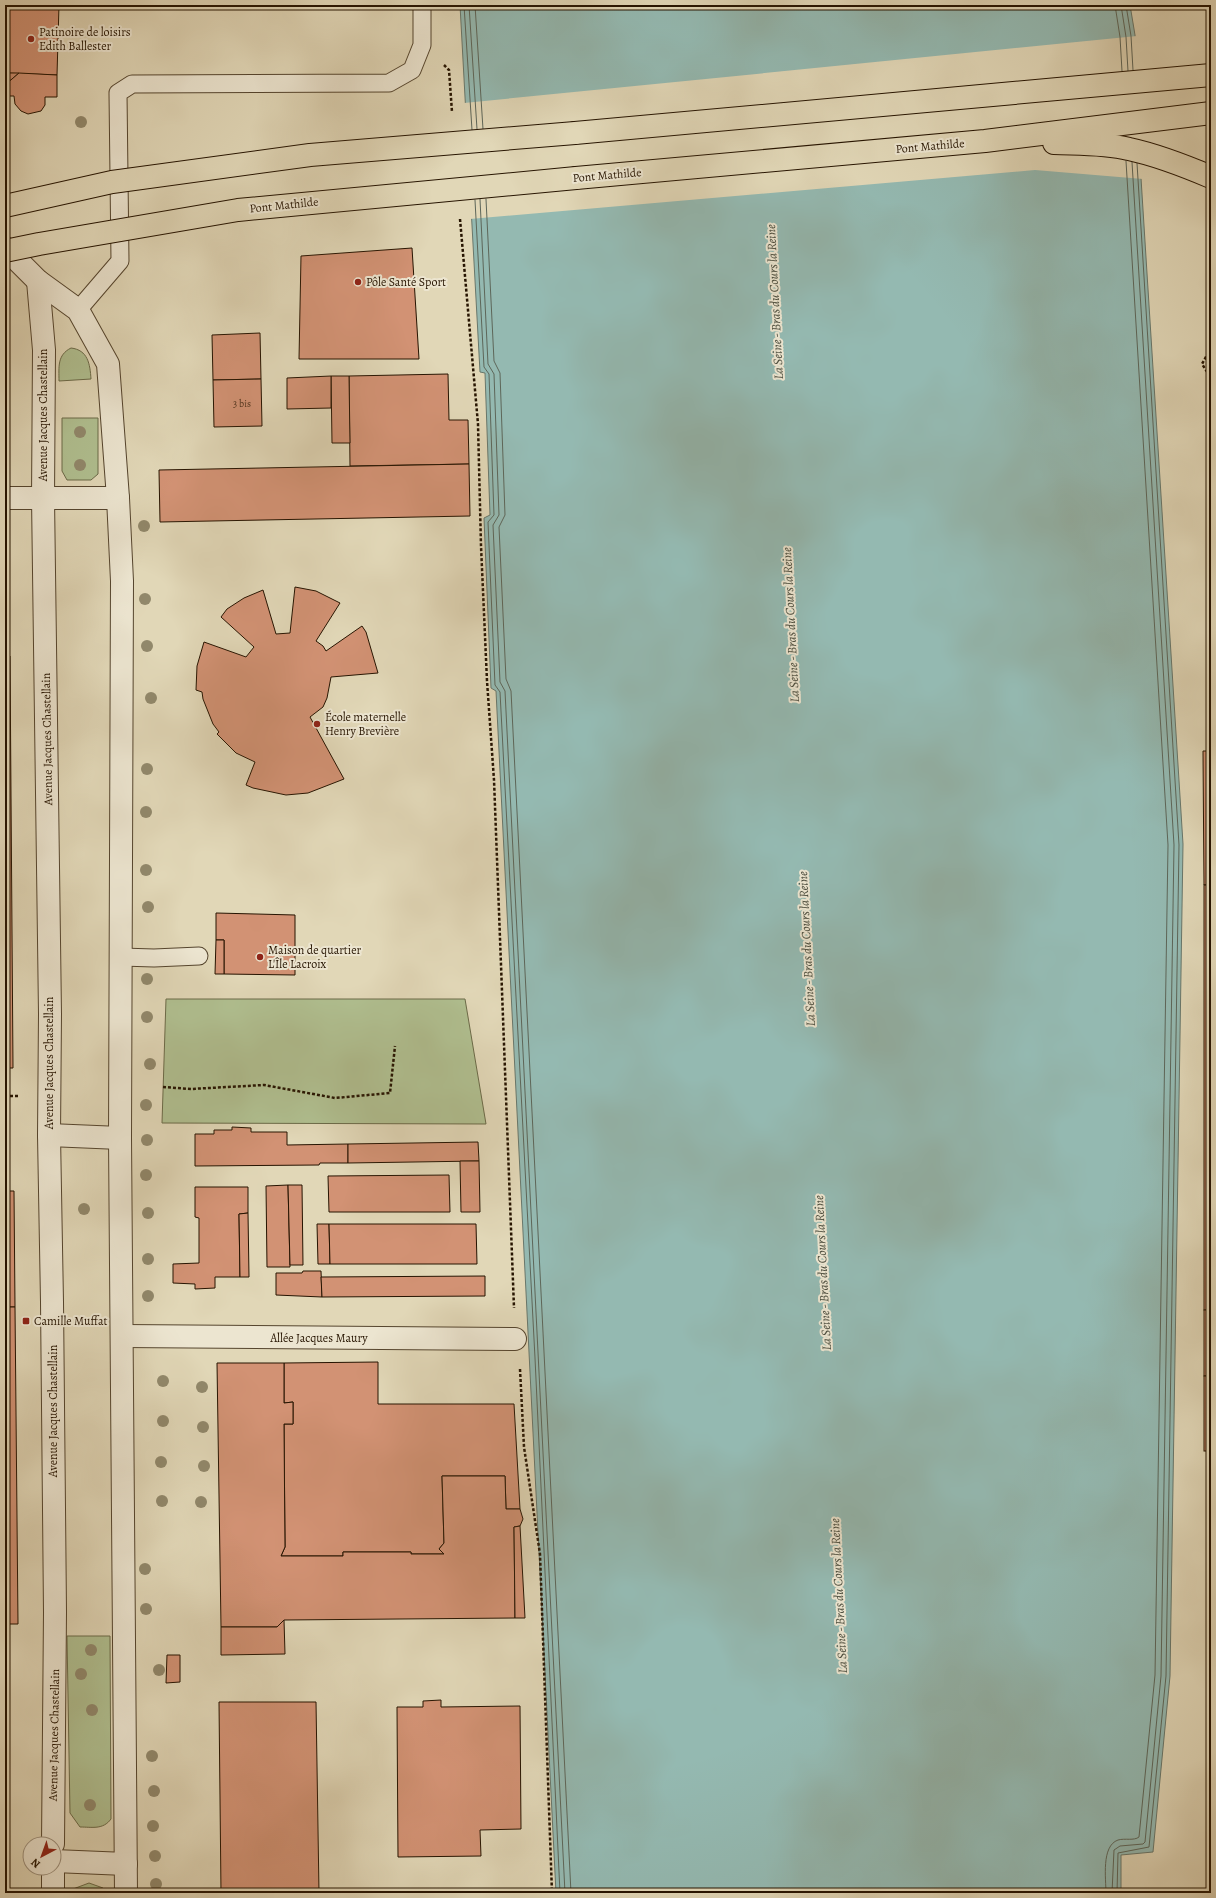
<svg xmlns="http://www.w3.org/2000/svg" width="1216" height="1898" font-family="Alegreya,serif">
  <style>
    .green { fill: #b0bf90; stroke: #6b6a48 }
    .water { fill: #94b9b1; stroke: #68776b }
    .pier { fill: #e1d7b7 }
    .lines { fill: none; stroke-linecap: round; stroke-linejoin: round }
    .shore { stroke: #5d6659; stroke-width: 1 }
    .building { fill: #d29274; stroke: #261401 }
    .lane-casing { stroke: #55452e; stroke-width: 19 }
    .street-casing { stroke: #55452e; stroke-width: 24 }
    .primary-casing { stroke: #261401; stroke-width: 24 }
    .path { stroke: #261401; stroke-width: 2.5; stroke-dasharray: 3 2; stroke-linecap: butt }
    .lane { stroke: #ece5d0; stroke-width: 17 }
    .street { stroke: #ece5d0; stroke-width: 22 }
    .primary { stroke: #e1d7b7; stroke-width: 22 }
    .primary-bridge-casing { stroke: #261401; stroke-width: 24; stroke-linecap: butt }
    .primary-bridge { stroke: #e1d7b7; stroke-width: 22 }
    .tree { fill: #91886b }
    .poi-dot { fill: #8f2418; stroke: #ece5d0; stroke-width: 1.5 }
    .labels { text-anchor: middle; stroke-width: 4; stroke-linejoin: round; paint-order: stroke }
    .number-label { font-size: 10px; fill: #51341e }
    .poi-label { font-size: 12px; fill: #261401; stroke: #ece5d0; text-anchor: start }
    .street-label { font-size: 12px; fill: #261401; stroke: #ece5d0 }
    .water-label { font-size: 13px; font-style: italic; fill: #4c4e3f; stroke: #ece5d0 }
  </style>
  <rect width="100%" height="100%" fill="#e1d7b7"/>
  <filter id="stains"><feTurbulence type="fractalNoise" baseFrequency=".005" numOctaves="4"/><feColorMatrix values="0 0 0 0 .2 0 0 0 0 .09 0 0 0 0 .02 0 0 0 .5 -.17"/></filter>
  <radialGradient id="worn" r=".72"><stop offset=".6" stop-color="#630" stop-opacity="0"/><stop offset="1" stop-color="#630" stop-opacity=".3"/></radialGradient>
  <g class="green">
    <path d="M71,348C88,350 90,364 91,379L59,381C59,367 57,355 71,348Z"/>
    <path d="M62,418H98V474L91,480H67L62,471Z"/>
    <path d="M166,999H465L486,1124L162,1123Z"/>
    <path d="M67,1636H110L111,1819C103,1830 92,1827 80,1827L70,1813Z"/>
    <path d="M89,1883L103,1888L107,1893H71L73,1889Z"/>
  </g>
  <path class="water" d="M460,5H1130L1135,35L1141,178L1183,844L1170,1676L1153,1852L1121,1855V1893H556L496,691L491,688L484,518L490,515L485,373L480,372Z"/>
  <path class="pier" d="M1137,36L1143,179L1035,170L470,219L464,103Z"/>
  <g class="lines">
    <g class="shore">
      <path d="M464,5L472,130"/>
      <path d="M469,5L477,129"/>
      <path d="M475,5L483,129"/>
      <path d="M1115,5L1120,37L1122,71"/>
      <path d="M1121,5L1126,37L1128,71"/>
      <path d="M1126,5L1131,36L1133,70"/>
      <path d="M480,199L488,364L494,374L499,515L493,525L500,682L505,691L565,1893"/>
      <path d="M486,199L494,361L500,373L505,515L499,527L506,679L511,691L571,1893"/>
      <path d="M475,200L484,367L489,374L494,515L488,522L495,685L500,692L535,1358L560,1893"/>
      <path d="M1106,1893C1106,1879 1101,1846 1118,1840C1125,1838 1134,1841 1139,1837L1155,1675L1168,845L1126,161"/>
      <path d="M1112,1893L1114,1850L1120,1846L1143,1844L1145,1842L1161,1676L1174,845L1132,162"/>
      <path d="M1117,1893L1118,1853L1149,1847L1166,1676L1179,845L1137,163"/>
    </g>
  </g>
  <g class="building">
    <path d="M5,5H59L57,75L5,73Z"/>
    <path d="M5,73H19L5,85Z"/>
    <path d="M19,73L57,75V97H45V105L41,111L28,114L21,111L15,104L14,96H5V85Z"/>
    <path d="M412,248L419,359H299L301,256Z"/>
    <path d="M260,333L261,379L213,380L212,335Z"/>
    <path d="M448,374L449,420H468L469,464L350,466L349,376Z"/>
    <path d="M331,376H349L350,443H332Z"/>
    <path d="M331,376V408L287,409V378Z"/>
    <path d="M261,379L262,426L214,427L213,380Z"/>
    <path d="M469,464L470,516L160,522L159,470Z"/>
    <path d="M295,587L316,591L340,603L316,641L323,646L326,651L362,626L366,632L378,673L331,677L327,698L323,707L310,717L344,779L308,793L286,795L253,788L246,785L255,762L236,753L217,734L219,732L213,724L203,699L202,692L196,690L197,666L204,642L246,657L254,647L221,617L227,609L244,598L263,590L276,634L290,633Z"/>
    <path d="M5,656H10L13,1068H5Z"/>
    <path d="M1203,751H1211V885H1204Z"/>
    <rect x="1204" y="885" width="7" height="425"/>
    <path d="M216,913L295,915V975L224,974V940H216Z"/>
    <path d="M216,940H224V974H215Z"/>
    <path d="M232,1127L251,1128V1132H287V1145L348,1144V1163H320L319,1165L195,1166V1134H214V1130H232Z"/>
    <path d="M478,1142L479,1161L348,1163V1144Z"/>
    <path d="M460,1161H479L480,1212H461Z"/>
    <path d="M449,1175L450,1212H329L328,1176Z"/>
    <path d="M288,1185L290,1267H267L266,1186Z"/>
    <path d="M288,1185H302L303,1265H290Z"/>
    <path d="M195,1187H248V1213L239,1214L240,1277H215V1288L195,1289V1284L173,1283V1264L199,1263V1218L195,1217Z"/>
    <path d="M5,1191H14L15,1307H5Z"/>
    <path d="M248,1213L249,1277H240L239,1214Z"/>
    <path d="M317,1224H329L330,1264H318Z"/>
    <path d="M329,1224H476L477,1264H330Z"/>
    <path d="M303,1271H321L322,1297L276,1295V1273H302Z"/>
    <path d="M485,1276V1296L322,1297L321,1277Z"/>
    <path d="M5,1307H15L18,1624H5Z"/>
    <rect x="1204" y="1310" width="7" height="66"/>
    <path d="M378,1362V1404H514L520,1509H506L505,1476H442L444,1543L439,1549L444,1554H411V1552H343V1556H281L285,1547L284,1424H293V1402L284,1403V1363Z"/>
    <path d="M217,1363H284V1403L293,1402V1424H284L285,1547L281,1556H343V1552H411V1554H444L439,1549L444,1543L442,1476H505L506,1509H520L523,1519L520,1526L514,1527L515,1618L284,1620L277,1627H221Z"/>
    <rect x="1204" y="1376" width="7" height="75"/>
    <path d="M520,1526L525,1618H515L514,1527Z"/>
    <path d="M284,1620L285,1654L221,1655V1627H277Z"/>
    <path d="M167,1655H180V1682L166,1683Z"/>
    <path d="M441,1700V1707L520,1706L521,1829L480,1830L481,1856L398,1857L397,1707H423V1701Z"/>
    <path d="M219,1702H316L319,1893H221Z"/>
  </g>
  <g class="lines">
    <defs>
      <g id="lane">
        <path d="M78,310L120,261L118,93L132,84L389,83L412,70L422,45V5"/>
        <path d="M121,957L154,958L199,956"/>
      </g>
      <g id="street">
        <path d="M5,248L38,281L78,310L108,364L118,498L122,581L120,1138L126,1893"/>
        <path d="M38,281L44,350L43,498L50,1014L49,1135L52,1302L55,1612L53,1844"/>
        <path d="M5,498H118"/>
        <path d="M49,1135L120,1138"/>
        <path d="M123,1336L515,1339"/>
        <path d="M54,1861L126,1864"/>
        <path d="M53,1868V1893"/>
      </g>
      <g id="primary">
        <path d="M575,133L1211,75"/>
        <path d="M1054,143C1079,144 1105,143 1129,149C1157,155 1185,166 1211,177"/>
        <path d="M576,178L985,141L1211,113"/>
      </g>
    </defs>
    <use href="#lane" class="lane-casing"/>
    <use href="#street" class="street-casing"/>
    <use href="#primary" class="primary-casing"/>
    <g class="path">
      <path d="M444,65L449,70L452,112"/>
      <path d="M460,219L478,424L481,546L487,681L494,780L514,1308"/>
      <path d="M1211,348L1202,364L1211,378"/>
      <path d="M163,1087L191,1089L264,1085L335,1098L390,1093L395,1046"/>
      <path d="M5,1096H19"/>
      <path d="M520,1369L524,1447L540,1554L552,1893"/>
    </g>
    <use href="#lane" class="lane"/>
    <use href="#street" class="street"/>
    <use href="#primary" class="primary"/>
    <defs>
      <g id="primary-bridge">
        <path d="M5,206L112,182L310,155L575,133"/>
        <path d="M5,251L39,244L238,210L576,178"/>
      </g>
    </defs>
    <use href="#primary-bridge" class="primary-bridge-casing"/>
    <use href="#primary-bridge" class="primary-bridge"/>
  </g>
  <g class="tree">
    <circle cx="81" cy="122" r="6"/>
    <circle cx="80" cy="432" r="6"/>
    <circle cx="80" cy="465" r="6"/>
    <circle cx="144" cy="526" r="6"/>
    <circle cx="145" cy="599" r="6"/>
    <circle cx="147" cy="646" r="6"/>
    <circle cx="151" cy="698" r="6"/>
    <circle cx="147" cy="769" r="6"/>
    <circle cx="146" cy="812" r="6"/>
    <circle cx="146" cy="870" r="6"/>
    <circle cx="148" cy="907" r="6"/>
    <circle cx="147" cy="979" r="6"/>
    <circle cx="147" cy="1017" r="6"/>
    <circle cx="150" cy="1064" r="6"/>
    <circle cx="146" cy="1105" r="6"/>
    <circle cx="147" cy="1140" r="6"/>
    <circle cx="146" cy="1175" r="6"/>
    <circle cx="84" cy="1209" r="6"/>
    <circle cx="148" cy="1213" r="6"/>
    <circle cx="148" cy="1259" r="6"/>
    <circle cx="148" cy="1296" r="6"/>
    <circle cx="163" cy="1381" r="6"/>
    <circle cx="202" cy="1387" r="6"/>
    <circle cx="163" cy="1421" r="6"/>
    <circle cx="203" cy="1427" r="6"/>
    <circle cx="161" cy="1462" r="6"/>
    <circle cx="204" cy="1466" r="6"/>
    <circle cx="162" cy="1501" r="6"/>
    <circle cx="201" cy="1502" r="6"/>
    <circle cx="145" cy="1569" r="6"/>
    <circle cx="146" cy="1609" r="6"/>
    <circle cx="91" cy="1650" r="6"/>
    <circle cx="159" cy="1670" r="6"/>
    <circle cx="81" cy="1674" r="6"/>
    <circle cx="92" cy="1710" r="6"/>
    <circle cx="152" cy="1756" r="6"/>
    <circle cx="154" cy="1791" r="6"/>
    <circle cx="90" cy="1805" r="6"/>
    <circle cx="153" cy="1826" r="6"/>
    <circle cx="155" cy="1856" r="6"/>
    <circle cx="156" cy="1884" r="6"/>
  </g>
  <g class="poi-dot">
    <circle cx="31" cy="39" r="4"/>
    <circle cx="358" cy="282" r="4"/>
    <circle cx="317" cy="724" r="4"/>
    <circle cx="260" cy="957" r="4"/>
    <rect x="22" y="1317" width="8" height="8" rx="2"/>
  </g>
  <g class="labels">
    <g class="number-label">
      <text x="242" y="407">3 bis</text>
    </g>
    <g class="poi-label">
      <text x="39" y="36">Patinoire de loisirs<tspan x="39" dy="14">Edith Ballester</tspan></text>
      <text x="366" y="286">Pôle Santé Sport</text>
      <text x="325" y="721">École maternelle<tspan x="325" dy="14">Henry Brevière</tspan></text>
      <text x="268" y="954">Maison de quartier<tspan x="268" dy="14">L'Île Lacroix</tspan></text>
      <text x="34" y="1325">Camille Muffat</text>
    </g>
    <g class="street-label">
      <text transform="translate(930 146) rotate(-5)" y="4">Pont Mathilde</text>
      <text transform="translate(607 175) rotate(-5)" y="4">Pont Mathilde</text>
      <text transform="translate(284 205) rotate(-6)" y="4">Pont Mathilde</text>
      <text transform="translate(43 415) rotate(-90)" y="4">Avenue Jacques Chastellain</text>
      <text transform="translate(47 739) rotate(-91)" y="4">Avenue Jacques Chastellain</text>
      <text transform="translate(49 1063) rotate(-90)" y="4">Avenue Jacques Chastellain</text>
      <text x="319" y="1342">Allée Jacques Maury</text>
      <text transform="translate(53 1411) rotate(-90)" y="4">Avenue Jacques Chastellain</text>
      <text transform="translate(54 1735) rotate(-89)" y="4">Avenue Jacques Chastellain</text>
    </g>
    <g class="water-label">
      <text transform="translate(774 302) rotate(-93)" y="5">La Seine - Bras du Cours la Reine</text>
      <text transform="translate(790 625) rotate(-93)" y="5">La Seine - Bras du Cours la Reine</text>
      <text transform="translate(806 949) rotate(-93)" y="5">La Seine - Bras du Cours la Reine</text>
      <text transform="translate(822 1273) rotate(-93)" y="5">La Seine - Bras du Cours la Reine</text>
      <text transform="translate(838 1596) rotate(-93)" y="5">La Seine - Bras du Cours la Reine</text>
    </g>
  </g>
  <rect width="1216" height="1898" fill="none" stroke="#e1d7b7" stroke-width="20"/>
  <rect x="6" y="6" width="1204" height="1886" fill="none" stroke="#261401" stroke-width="2"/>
  <rect x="10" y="10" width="1196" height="1878" fill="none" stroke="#261401"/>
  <g transform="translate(42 1856) rotate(221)"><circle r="19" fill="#ece5d0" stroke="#9d917d"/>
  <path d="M0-3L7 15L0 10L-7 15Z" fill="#8f2418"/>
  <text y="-6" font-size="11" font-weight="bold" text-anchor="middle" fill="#261401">N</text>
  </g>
  <rect width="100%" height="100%" filter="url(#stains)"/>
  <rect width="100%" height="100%" fill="url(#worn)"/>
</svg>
